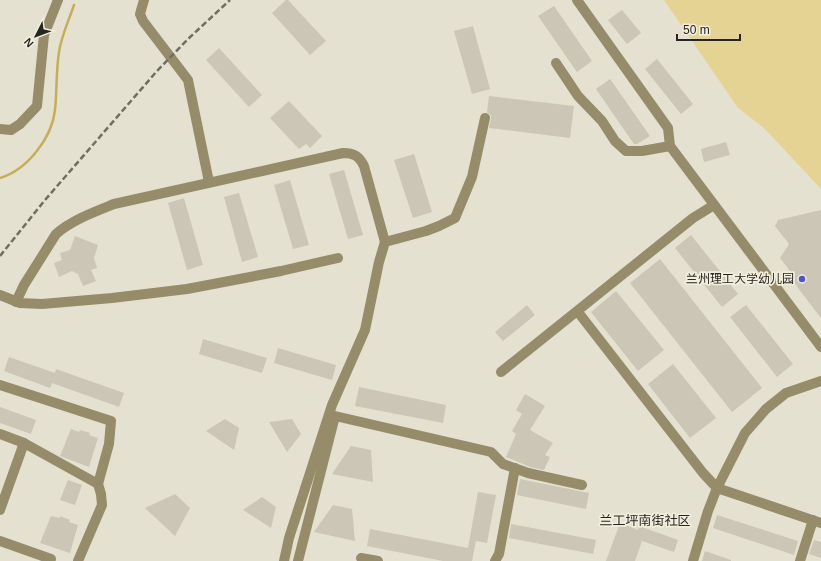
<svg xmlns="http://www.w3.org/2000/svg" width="821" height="561" font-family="Arial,'Noto Sans SC',sans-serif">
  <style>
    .green { fill: #e5d393 }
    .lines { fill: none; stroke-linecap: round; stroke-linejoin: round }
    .stream { stroke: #c6ae57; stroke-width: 2.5 }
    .building { fill: #cbc6b6 }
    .minor { stroke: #968c6a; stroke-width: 10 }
    .rail { stroke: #706d63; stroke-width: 2.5; stroke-dasharray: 6 3; stroke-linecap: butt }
    .poi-dot { fill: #4d57cc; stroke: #f2eedd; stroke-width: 1.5 }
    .labels { text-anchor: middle; stroke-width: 3.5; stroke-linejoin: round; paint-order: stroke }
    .poi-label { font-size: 12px; fill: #27251f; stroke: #f2eedd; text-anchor: end }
    .neighbourhood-label { font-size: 13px; fill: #27251f; stroke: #f2eedd }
  </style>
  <rect width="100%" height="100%" fill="#e5e1d0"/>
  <path class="green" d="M664,0H821V189L764,128L738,108Z"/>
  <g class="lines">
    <path class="stream" d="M0,178C27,170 52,138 55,110C57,91 56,71 59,52C61,37 69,20 74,5"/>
  </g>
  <g class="building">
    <path d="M286,0H288L326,41L310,55L272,13Z"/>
    <path d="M554,6L592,61L577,72L538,16Z"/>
    <path d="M622,10L641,33L627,44L608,20Z"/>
    <path d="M473,26L490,89L472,94L454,31Z"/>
    <path d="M219,48L262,95L249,107L206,60Z"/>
    <path d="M657,59L693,104L681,114L645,69Z"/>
    <path d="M610,79L650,136L637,144H634L596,89Z"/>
    <path d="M489,96L574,106L570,138L489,128L491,119V116L487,112Z"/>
    <path d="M289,101L322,136L310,148L306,144L299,149L270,118Z"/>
    <path d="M726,142L730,155L704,162L701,149Z"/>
    <path d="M414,154L432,212L413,218L394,160Z"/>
    <path d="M344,170L363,235L348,239L329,174Z"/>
    <path d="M290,180L309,245L293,249L274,185Z"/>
    <path d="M239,193L258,257L242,262L224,197Z"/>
    <path d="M184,198L203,265L187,270L168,203Z"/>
    <path d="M821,210V318L798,288L792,278L794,276L780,258L789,244L775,226L778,220Z"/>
    <path d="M691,235L738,294L722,307L675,248Z"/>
    <path d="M75,236L98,245L94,258L97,268L91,270L96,281L83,286L78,274L72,271L59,277L54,263L62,260L60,253L70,250Z"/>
    <path d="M660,259L762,388L732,412L630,283Z"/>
    <path d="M616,291L664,350L638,371L591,312Z"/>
    <path d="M527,305L535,315L503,341L495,332Z"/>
    <path d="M746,305L793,364L777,377L730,317Z"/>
    <path d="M203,339L267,358L262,373L199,354Z"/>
    <path d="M278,348L336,365L332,380L274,363Z"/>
    <path d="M9,357L55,373L56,369L124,393L119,407L52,383L50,388L4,371Z"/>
    <path d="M673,364L716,418L690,438L648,384Z"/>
    <path d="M359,387L446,405L443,423L355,406Z"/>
    <path d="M525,394L545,406L530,430L553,443L545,455L550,457L544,470L530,467L506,457L516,434L512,431L522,414L516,410Z"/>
    <path d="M0,407L36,420L31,434L0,423Z"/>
    <path d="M225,419L239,428L234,450L206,431Z"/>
    <path d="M292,419L301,434L287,452L269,422Z"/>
    <path d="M71,429L79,432L80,430L90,433L89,435L98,438L89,467L60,456Z"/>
    <path d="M351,446L371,450L373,482L332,474Z"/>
    <path d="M520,479L589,493L586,509L517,495Z"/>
    <path d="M68,480L82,485L75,505L60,500Z"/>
    <path d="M478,492L496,495L487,543L476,541L472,561H443L367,546L370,529L468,548Z"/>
    <path d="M175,494L190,508L175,536L145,508Z"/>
    <path d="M262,497L276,507L271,528L243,510Z"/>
    <path d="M333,505L352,509L355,541L314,532Z"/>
    <path d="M717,515L798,541L794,555L713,528Z"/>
    <path d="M51,516L60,518V516L70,520L69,522L78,525L70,553L40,543Z"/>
    <path d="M620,523L638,530L639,526L678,540L674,552L642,541L635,561H606Z"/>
    <path d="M511,524L596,540L593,554L509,538Z"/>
    <path d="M814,540L821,542V558L809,554Z"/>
    <path d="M705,551L731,560V561H702Z"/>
  </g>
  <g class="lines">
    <g class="minor">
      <path d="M144,0L140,14L143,21L188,80L209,182"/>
      <path d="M577,0L668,128L670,146L821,347"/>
      <path d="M556,63L578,96L602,121L615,141L626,151H642L670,146"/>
      <path d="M0,129L11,130L20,124L37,106L44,35L58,0"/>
      <path d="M0,295L20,303L42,304L112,298L187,289L281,271L338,258"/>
      <path d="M16,302L24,285L56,234C72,220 94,212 114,204L343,153C354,153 359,156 364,166L385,242"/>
      <path d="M578,312L703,473L717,488L745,433L766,409L786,393L821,381"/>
      <path d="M501,372L693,218L714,205"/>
      <path d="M0,385L111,421L109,444L98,484"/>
      <path d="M0,434L24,443L98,484L101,494L102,505L78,561"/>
      <path d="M0,510L24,443"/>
      <path d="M0,541L51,559L50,561"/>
      <path d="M361,558L378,561"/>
      <path d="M284,561L289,538L332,405L365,330L379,262L385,242L426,231L439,226L455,218L472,177L485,118"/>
      <path d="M298,561L335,416L491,452L503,464L528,473L582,485"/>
      <path d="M495,561L499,554L515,468"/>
      <path d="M693,561L708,511L717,488L821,523"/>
      <path d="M800,561L813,520"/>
    </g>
    <path class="rail" d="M0,256L45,200L157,71L188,39L230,0"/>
  </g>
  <circle class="poi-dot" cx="802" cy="279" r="4"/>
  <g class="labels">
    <g class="poi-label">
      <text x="794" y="283">兰州理工大学幼儿园</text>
    </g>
    <g class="neighbourhood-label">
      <text x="645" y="525">兰工坪南街社区</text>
    </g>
  </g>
  <g transform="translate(36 36) rotate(228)" stroke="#f2eedd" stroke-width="3" paint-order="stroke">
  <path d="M0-3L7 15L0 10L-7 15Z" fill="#27251f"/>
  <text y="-6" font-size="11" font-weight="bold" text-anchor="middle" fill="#27251f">N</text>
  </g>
  <path d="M677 34v6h63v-6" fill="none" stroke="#27251f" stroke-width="2"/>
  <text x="683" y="34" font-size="12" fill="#27251f" stroke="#f2eedd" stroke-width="3" paint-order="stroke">50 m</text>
</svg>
